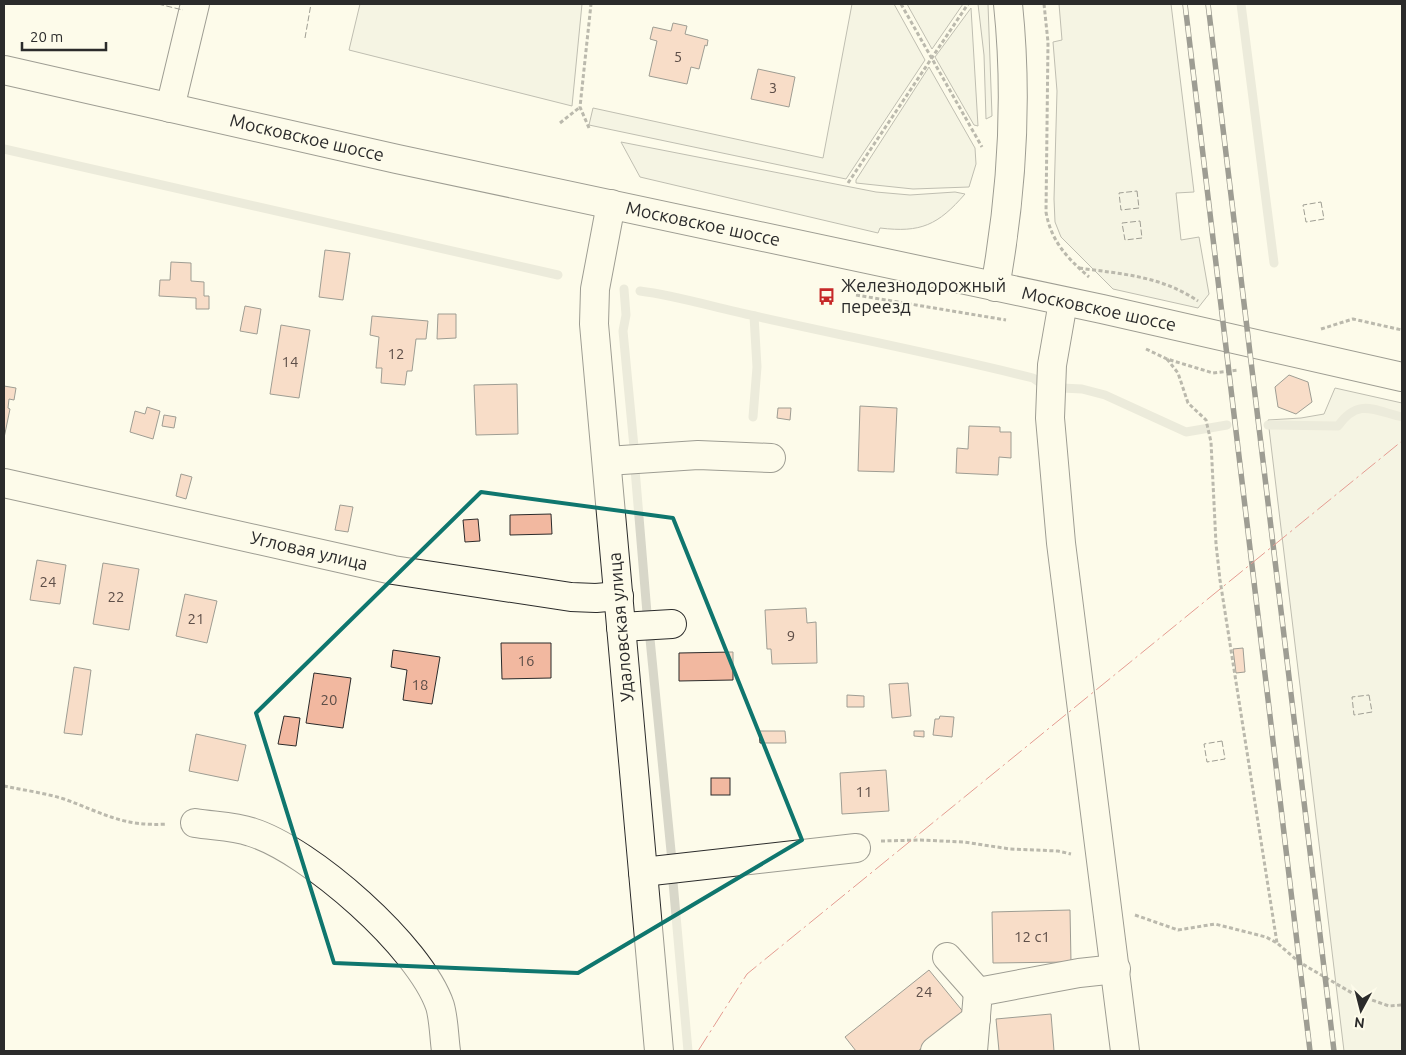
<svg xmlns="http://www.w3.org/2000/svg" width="1406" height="1055" font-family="Ubuntu,sans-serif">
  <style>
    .green { fill: #ecebdb; stroke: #74746e }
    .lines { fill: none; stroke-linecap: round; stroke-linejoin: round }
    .stream { stroke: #d8d7c9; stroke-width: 9 }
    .building { fill: #f2b8a0; stroke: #2b2b2b }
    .minor-casing { stroke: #2b2b2b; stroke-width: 30 }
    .major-casing { stroke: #2b2b2b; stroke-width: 30 }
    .path { stroke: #6a6964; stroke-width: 3; stroke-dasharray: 4 2.5; stroke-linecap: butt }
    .minor { stroke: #fdfbea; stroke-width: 28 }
    .major { stroke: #fdfbea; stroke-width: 28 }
    .rail-casing { stroke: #2b2b2b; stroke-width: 5.5 }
    .rail { stroke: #fdfbea; stroke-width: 4; stroke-dasharray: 11; stroke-linecap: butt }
    .fence { stroke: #2b2b2b; stroke-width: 1; stroke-dasharray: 6 2.5; stroke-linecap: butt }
    .power { stroke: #c62828; stroke-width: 1; stroke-dasharray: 18 4 2.5 4; stroke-linecap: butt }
    .marked { fill: none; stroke: #0f766e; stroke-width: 4; stroke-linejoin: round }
    .labels { text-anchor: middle; stroke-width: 4; stroke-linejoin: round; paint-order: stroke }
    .number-label { font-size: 15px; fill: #5d4e48 }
    .street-label { font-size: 18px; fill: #2b2b2b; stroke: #fdfbea }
    .poi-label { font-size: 18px; fill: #2b2b2b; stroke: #fdfbea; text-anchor: start }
  </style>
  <rect width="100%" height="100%" fill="#fdfbea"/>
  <g class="green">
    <path d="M360,4H582L572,106L349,50Z"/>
    <path d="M852,4H894L925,60L846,179L589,125L593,108L823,158Z"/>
    <path d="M907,4H963L932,49Z"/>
    <path d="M978,4H988L992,116L986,119L984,55Z"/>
    <path d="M1059,4H1171L1194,192L1176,193L1181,240L1199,237L1209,294L1198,308L1113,289L1061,237L1055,222L1054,199L1057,91L1053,42L1062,40Z"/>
    <path d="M971,8L978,126L974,125L935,57Z"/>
    <path d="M929,67L975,148L976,164L969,187L913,189L856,183V180Z"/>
    <path d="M621,142L876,192L910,195L955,192L965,194C938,225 921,233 880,228L878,233L640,177Z"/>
    <path d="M1335,388L1402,403V1051H1344L1268,420L1301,418L1324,414Z"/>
  </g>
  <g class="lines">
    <g class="stream">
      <path d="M1241,4L1274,263"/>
      <path d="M4,149L558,275"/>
      <path d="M624,289L626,315L623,331L634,447"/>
      <path d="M640,291C679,296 716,308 755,316C848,337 941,355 1033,378L1042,384"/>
      <path d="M1062,388L1082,389L1105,395L1186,432L1227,425"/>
      <path d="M753,417L757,367L754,316"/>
      <path d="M1268,425L1338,426C1358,398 1373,410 1402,417"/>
      <path d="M635,469L647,613"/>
      <path d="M650,639L672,861"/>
      <path d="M673,882L688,1051"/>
    </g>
  </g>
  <g class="building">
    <path d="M673,23L687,26L685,34L708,40L707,46L705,45L699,69L691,67L687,84L649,76L657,41L650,39L653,27L671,31Z"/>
    <path d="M758,69L795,77L789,107L751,99Z"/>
    <path d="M325,250L350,253L343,300L319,297Z"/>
    <path d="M171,262L191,263V281L204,282V296H209V309H196V298L159,296L160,280H170Z"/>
    <path d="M245,306L261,309L257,334L240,331Z"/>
    <path d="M438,314H456V338L437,339Z"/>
    <path d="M372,316L428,321L426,339H416L412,371H407L405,385L381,383L382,368H376L379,337L370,335Z"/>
    <path d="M281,325L310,330L299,398L270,394Z"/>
    <path d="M1289,375L1308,382L1312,402L1296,414L1278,407L1275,387Z"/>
    <path d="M517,384L518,434L476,435L474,385Z"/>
    <path d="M4,386L16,388L14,400L9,399L8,408L10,409L4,438Z"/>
    <path d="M860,406L897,408L894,472L858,471Z"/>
    <path d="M147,407L160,411L153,439L130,432L135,411L145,414Z"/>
    <path d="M778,408H791L790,420L777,418Z"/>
    <path d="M164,415L176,417L174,428L162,426Z"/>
    <path d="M969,426L1000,427V432H1011V458L999,457L998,475L956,473L957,448L968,449Z"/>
    <path d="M181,474L192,477L186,499L176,496Z"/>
    <path d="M340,505L353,507L348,532L335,530Z"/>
    <path d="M551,514L552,534L510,535V515Z"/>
    <path d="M478,519L480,541L465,542L463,520Z"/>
    <path d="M37,560L66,565L60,604L30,600Z"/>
    <path d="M103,563L139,569L129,630L93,624Z"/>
    <path d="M185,594L217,601L207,643L176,636Z"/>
    <path d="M806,608L807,623L816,622L817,663L772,664L771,649H767L765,610Z"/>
    <path d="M501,643H551V678L502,679Z"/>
    <path d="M1243,648L1245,672L1236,673L1233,649Z"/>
    <path d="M393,650L440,657L432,704L403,700L407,670L391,667Z"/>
    <path d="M733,652V680L679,681V653Z"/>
    <path d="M74,667L91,670L82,735L64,733Z"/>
    <path d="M314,673L351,678L343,728L306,723Z"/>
    <path d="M908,683L911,716L892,718L889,684Z"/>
    <path d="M847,695L864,696V707H847Z"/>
    <path d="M284,716L300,718L296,746L278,744Z"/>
    <path d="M940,716L954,717L952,737L933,735L935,719H939Z"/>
    <path d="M759,731H785L786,743H760Z"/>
    <path d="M914,731H924V737L914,736Z"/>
    <path d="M196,734L246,745L238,781L189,771Z"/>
    <path d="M886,770L889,811L842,814L840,773Z"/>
    <rect x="711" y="778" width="19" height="17"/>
    <path d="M1070,910L1071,962L993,963L992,912Z"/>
    <path d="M929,970L965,1014L918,1051H856L845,1037Z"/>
    <path d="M1051,1014L1054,1051H999L996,1019Z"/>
  </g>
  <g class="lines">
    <defs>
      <g id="minor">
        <path d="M170,108L195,4"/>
        <path d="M1063,302L1052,365L1050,418L1061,543L1125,1051"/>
        <path d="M607,461L698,455L771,458"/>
        <path d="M4,483L393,570L571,597L596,598L619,596"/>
        <path d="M621,627L672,624"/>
        <path d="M195,823C213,826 234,826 251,832C310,850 420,947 440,1006C444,1020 444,1037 446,1051"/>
        <path d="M643,872L856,848"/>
        <path d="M947,957L978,992"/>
        <path d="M935,1051L976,1019"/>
        <path d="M973,1051L978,992L1079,973L1116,969"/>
      </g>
      <g id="major">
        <path d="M4,70L397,159L1102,309L1402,377"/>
        <path d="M611,204L595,289L594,324L659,1051"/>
        <path d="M995,287C1012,193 1018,99 1008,4"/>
      </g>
    </defs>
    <use href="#minor" class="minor-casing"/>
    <use href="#major" class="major-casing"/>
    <g class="path">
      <path d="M901,4L982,147"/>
      <path d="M1044,4L1048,42L1046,212C1051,241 1067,258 1089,277"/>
      <path d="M560,123L580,107"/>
      <path d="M589,128L580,107L591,4"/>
      <path d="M848,183L968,4"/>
      <path d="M1079,268C1122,274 1161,276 1198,301"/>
      <path d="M856,295L1006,320"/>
      <path d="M1321,329L1353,319L1402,330"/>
      <path d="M1146,349L1167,359L1213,373L1238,370"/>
      <path d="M1167,359L1178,373L1188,403L1206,420L1211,442L1216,544L1220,580L1277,943"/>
      <path d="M4,786C23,790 45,793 64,799C103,813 123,827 167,824"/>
      <path d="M881,841L920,840L964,842L1010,849L1058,851L1071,854"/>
      <path d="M1135,915L1178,930L1215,924L1266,937L1277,943L1299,962L1352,993L1389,1006L1402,1005"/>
    </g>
    <use href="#minor" class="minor"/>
    <use href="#major" class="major"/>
    <defs>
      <g id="rail">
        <path d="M1185,4L1310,1051"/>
        <path d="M1208,4L1334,1051"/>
      </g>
    </defs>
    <use href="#rail" class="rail-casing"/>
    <use href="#rail" class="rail"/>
    <g class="fence">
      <path d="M158,4L183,10"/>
      <path d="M305,38L311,4"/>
      <path d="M1137,191L1139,208L1121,210L1119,193Z"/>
      <path d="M1321,202L1324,219L1306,222L1303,205Z"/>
      <path d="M1140,221L1142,238L1125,240L1122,223Z"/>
      <path d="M1369,695L1372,712L1354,715L1352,697Z"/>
      <path d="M1222,741L1225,759L1207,762L1204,744Z"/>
    </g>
    <path class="power" d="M698,1051L747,974L1402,441"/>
  </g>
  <path d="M0 0H1406V1055H0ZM481,492L673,518L802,840L578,973L334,963L256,713Z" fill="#fdfbea" fill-opacity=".55" fill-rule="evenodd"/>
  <path class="marked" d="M481,492L673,518L802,840L578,973L334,963L256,713Z"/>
  <defs>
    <symbol id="bus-bare" viewBox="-9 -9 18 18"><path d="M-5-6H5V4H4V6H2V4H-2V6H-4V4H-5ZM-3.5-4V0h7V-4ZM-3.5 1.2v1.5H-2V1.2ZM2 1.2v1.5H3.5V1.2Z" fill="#c62828" stroke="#fdfbea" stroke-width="2.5" paint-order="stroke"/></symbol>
  </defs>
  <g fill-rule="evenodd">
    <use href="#bus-bare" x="814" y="284" width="25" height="25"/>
  </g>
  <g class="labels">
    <g class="number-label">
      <text x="678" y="62">5</text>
      <text x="773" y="93">3</text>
      <text x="396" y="359">12</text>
      <text x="290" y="367">14</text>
      <text x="48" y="587">24</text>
      <text x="116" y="602">22</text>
      <text x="196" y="624">21</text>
      <text x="791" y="641">9</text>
      <text x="526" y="666">16</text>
      <text x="420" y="690">18</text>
      <text x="329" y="705">20</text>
      <text x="864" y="797">11</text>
      <text x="1032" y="942">12 с1</text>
      <text x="924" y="997">24</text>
    </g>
    <g class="street-label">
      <text transform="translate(307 138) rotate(13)" y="6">Московское шоссе</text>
      <text transform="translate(703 224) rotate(12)" y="6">Московское шоссе</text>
      <text transform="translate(1099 309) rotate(12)" y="6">Московское шоссе</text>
      <text transform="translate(309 551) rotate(13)" y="6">Угловая улица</text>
      <text transform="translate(621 627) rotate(-95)" y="6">Удаловская улица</text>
    </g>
    <g class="poi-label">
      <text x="841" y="292">Железнодорожный<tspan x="841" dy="21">переезд</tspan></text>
    </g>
  </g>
  <rect width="1406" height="1055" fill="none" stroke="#2b2b2b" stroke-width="10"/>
  <g transform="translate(1361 1010) rotate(187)" stroke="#fdfbea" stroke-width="4" paint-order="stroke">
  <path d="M0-4L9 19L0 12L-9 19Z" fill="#2b2b2b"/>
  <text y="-8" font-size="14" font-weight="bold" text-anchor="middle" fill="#2b2b2b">N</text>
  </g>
  <path d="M22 42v8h84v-8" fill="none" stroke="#2b2b2b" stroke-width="2.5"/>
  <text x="30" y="42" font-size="15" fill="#2b2b2b" stroke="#fdfbea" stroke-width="4" paint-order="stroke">20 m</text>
</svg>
